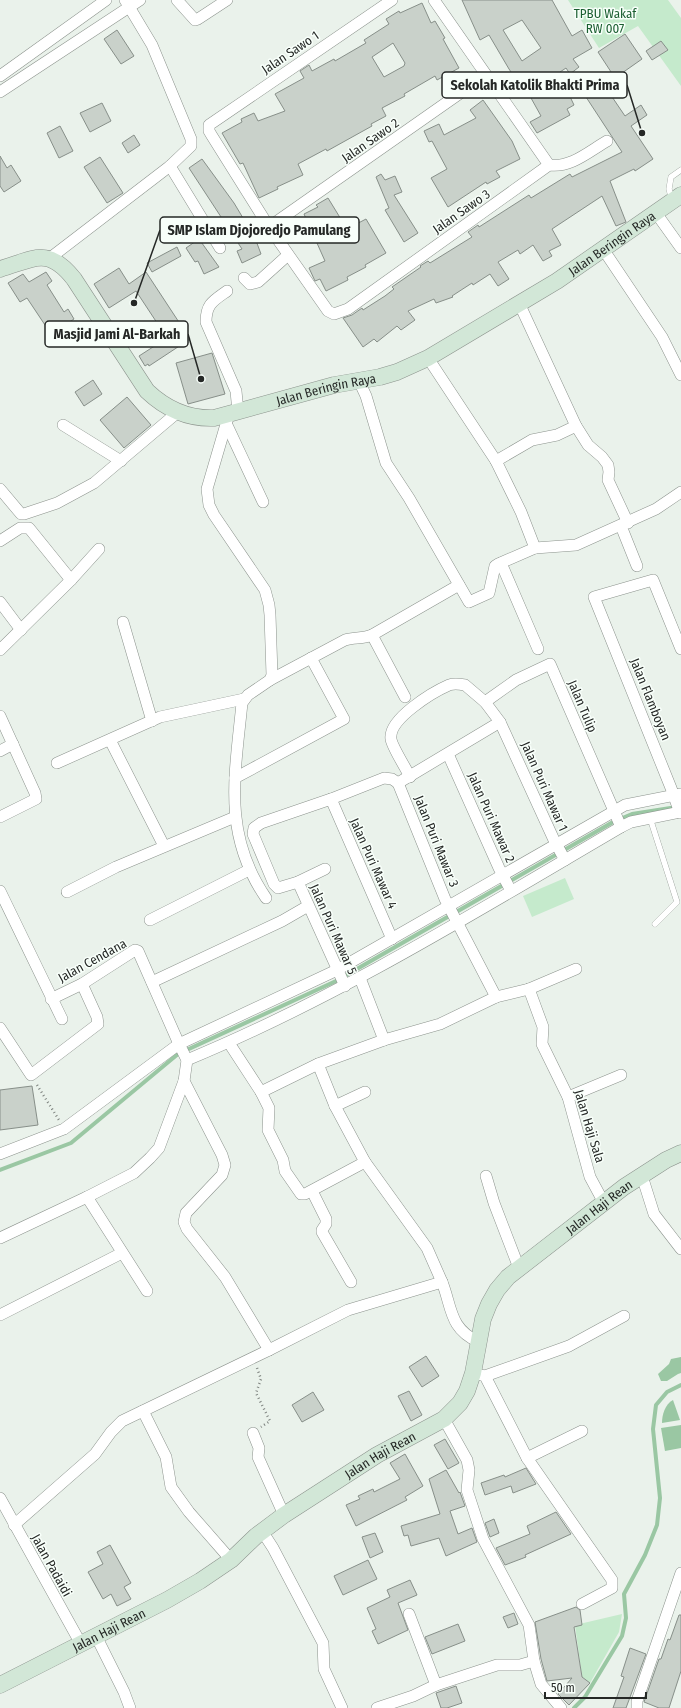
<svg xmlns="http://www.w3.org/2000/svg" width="681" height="1708" font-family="'Fira Sans Condensed',sans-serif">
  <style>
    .green { fill: #c5eacc }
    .water { fill: #9ac7a3 }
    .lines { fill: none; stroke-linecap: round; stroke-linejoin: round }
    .stream { stroke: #9ac7a3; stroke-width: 4 }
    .building { fill: #c9d1ca; stroke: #878f89; fill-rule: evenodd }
    .lane-casing { stroke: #8c938d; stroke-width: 6 }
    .street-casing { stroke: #8c938d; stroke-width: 12 }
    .secondary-casing { stroke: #8c938d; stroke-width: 17 }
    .path { stroke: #7e837f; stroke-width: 2.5; stroke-dasharray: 1 3; stroke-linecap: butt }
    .lane { stroke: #fff; stroke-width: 5.5 }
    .street { stroke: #fff; stroke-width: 11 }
    .secondary { stroke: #d2e7d7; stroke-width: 16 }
    .labels { text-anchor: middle; stroke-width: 3; stroke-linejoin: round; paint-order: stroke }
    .park-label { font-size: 13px; fill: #1a5e30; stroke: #f8fffa }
    .street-label { font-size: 13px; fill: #252826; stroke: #f8fffa }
    .leader { fill: none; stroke: #252826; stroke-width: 1.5 }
    .callout-dot { fill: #252826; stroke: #f8fffa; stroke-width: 1.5 }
    .callout { fill: #f8fffa; stroke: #252826; stroke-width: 1.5 }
    .callout-label { font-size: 14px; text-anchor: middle; font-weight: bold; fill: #252826 }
  </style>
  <rect width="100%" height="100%" fill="#eaf2eb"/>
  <g class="green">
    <path d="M568,0H668L681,18V86L638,26L599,48Z"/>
    <path d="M565,878L574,899L532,917L523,896Z"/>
    <path d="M622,1614L619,1632L590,1683L582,1677L575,1625Z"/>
  </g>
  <g class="water">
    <path d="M681,1357V1373L678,1374L667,1381H661L658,1374L669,1364L671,1359Z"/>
    <path d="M673,1400L680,1420L662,1423C662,1415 665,1404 673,1400Z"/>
    <path d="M681,1425V1448L665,1451L661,1428Z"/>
  </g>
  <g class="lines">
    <g class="stream">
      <path d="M0,1170L71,1143L178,1054L336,981L613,822L632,814L677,807"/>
      <path d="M574,1708L585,1697L622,1636L626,1618L624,1594L645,1555L657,1525L660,1498L653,1429L656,1405L667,1392L681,1385"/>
    </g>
  </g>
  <g class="building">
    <path d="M462,0H552L572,36L582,30L592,48L573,59L579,67L570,74L566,68L560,72L563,79L562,80L574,105L567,109L570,115L537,133L530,122L541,116L526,89L524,91L509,69L489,35L480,40ZM522,20L541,48L522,61L503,30Z"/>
    <path d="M422,3L431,23L435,21L445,38L443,39L459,68L437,80L435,76L404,94L405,96L382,108L386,116L371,124L372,126L327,151L326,149L298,164L303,175L277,187L278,189L259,198L243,163L240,164L222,133L242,122L241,119L254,113L258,121L285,111L275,94L304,78L300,71L309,65L312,71L334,59L335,61L366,43L364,40L389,24L386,19L399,11L400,13ZM393,43L405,63L404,66L384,77L372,57Z"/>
    <path d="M117,30L134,56L121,64L104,39Z"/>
    <path d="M625,34L642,59L615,78L598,52Z"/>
    <path d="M661,41L668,50L652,60L646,51Z"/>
    <path d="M604,85L625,116L641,105L647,115L631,126L653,159L635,171L634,169L610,181L626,222L616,226L602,196L552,229L561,245L549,251L552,256L543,261L533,245L520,254L518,250L498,262L509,279L498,286L490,274L473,285L472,283L452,296L453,297L436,303L434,299L408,311L415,320L401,330L397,326L377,342L374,339L363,347L343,318L352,315L362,308L363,310L385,296L394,289L392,287L421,267L420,266L428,261L430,263L472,237L468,232L478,225L479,227L529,195L531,198L570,174L572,177L622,152L586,97Z"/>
    <path d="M483,100L512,141L520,159L496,171L500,177L487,184L486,182L448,207L431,178L447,169L432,141L429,142L424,131L439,124L444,135L476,118L470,110Z"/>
    <path d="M102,103L111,121L90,132L80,113Z"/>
    <path d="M60,126L73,151L59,158L47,133Z"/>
    <path d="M134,135L140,145L128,153L122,143Z"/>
    <path d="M0,156L7,168L11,165L21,181L4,192L0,186Z"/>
    <path d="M100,157L123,193L107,203L84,167Z"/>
    <path d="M202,159L234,203L255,238L261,254L242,263L237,251L242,249L189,168Z"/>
    <path d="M381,174L385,180L395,176L402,192L394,195L418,233L404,242L385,210L389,208L376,177Z"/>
    <path d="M328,198L347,229L366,219L386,253L365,265L366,267L347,277L348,280L326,291L320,279L315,281L309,268L325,261L304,214L318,207L316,205Z"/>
    <path d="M199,239L219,267L204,274L198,261L195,262L186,248Z"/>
    <path d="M177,247L181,256L152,272L147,263Z"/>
    <path d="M119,268L129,284L146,272L190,339L149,366L148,364L145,366L139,356L167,338L136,291L109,308L94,284Z"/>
    <path d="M46,272L52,281L47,285L64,312L68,309L74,319L51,334L27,298L20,302L8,283L23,274L29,282Z"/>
    <path d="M212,353L225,394L188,404L176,363Z"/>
    <path d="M93,380L102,394L84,406L75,392Z"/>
    <path d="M127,397L151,425L124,448L100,420Z"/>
    <path d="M32,1086L38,1125L0,1130V1090Z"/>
    <path d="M426,1356L439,1376L422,1387L409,1367Z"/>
    <path d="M409,1391L422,1415L411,1421L398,1396Z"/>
    <path d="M313,1392L324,1410L302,1422L292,1405Z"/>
    <path d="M445,1439L459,1463L448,1469L434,1445Z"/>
    <path d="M405,1454L423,1486L405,1497L407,1500L356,1526L346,1505L360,1499L358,1496L373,1489L374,1492L400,1479L390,1463Z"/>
    <path d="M526,1468L536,1484L513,1493L511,1486L485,1495L481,1483L504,1475L505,1477Z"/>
    <path d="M446,1470L459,1493L460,1492L465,1506L450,1511L458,1534L472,1528L477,1542L446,1556L439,1538L411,1546L408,1535L404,1536L401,1526L440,1514L429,1479Z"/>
    <path d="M556,1512L571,1534L525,1555L526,1557L505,1565L496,1548L530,1534L527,1526Z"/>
    <path d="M494,1519L499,1533L490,1537L485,1523Z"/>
    <path d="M375,1533L383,1552L370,1558L362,1537Z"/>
    <path d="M110,1545L131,1583L124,1587L131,1599L117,1606L111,1594L103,1599L88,1572L103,1564L97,1552Z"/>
    <path d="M368,1560L377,1579L343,1595L334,1576Z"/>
    <path d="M410,1580L417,1595L398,1603L408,1630L378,1644L372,1631L376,1629L367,1608L390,1597L387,1590Z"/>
    <path d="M576,1607L580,1610L582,1625L574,1627L582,1677L590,1683L569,1705L558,1694L572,1678L547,1681L541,1659L535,1622Z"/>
    <path d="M514,1613L518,1624L508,1628L503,1617Z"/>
    <path d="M679,1615H681V1671L669,1708H659L644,1702L659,1659H661L668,1639L670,1640Z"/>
    <path d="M458,1624L465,1641L432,1654L425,1637Z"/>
    <path d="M630,1648L646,1654L626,1708H613L624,1677L621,1676Z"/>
    <path d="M456,1686L462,1703L447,1708H441L436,1693Z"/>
  </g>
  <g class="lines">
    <defs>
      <g id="lane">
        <path d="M672,200L669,189L671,177L681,170"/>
        <path d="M650,818L677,902L655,924"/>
      </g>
      <g id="street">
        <path d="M177,0L195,20L198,19L227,0"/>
        <path d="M392,0L209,125V131L212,136L269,227L328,311L334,314L348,309L549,165C571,168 588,152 607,141"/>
        <path d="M434,0L549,165"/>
        <path d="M0,76L106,0"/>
        <path d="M0,92L140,0"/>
        <path d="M170,166L220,248"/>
        <path d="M656,213L681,248"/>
        <path d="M269,227L486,75"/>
        <path d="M603,249L662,337L681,375"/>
        <path d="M50,258L170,166L191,146V139L152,45L125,0"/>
        <path d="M244,278L250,284L258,282L288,255"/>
        <path d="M227,291C213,301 206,304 206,322L236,391L238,412"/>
        <path d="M519,303L576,426L588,445L602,457L608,465L609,472L608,480L628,523"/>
        <path d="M428,358L496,461L521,512L535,548"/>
        <path d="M359,381L366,396L386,463L409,498L469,602L489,593L495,566L498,564L535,548L576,545L656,509L681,492"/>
        <path d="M229,414L207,489L209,505L214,515L265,590L269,605L270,615L272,675L270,680L248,695L242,703C235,775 222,834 266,898"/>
        <path d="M226,423L263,502"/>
        <path d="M63,425L121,461"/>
        <path d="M496,461L532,440L557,435L576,426"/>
        <path d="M0,489L21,514H24L57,503L94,483L178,412"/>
        <path d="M621,526L637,566"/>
        <path d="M0,541L20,528H29L71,580"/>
        <path d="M501,563L538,649"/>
        <path d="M0,602L21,630"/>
        <path d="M123,622L152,721"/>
        <path d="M372,635L405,697"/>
        <path d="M0,650L71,580L99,549"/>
        <path d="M270,680L345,640C354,637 363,639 372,635L459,585"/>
        <path d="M485,702L516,680L550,664L621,827"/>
        <path d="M0,716L35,793L36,799L0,817"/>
        <path d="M110,740L164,846"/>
        <path d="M0,751L13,744"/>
        <path d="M448,754L499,868L511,891"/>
        <path d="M57,763L160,717L244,699"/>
        <path d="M410,777C406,768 392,747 391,739C388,719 433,692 449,685C454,683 460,684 465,685L485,702L500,722L554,840L565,860"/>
        <path d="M235,778L344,719L311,658"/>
        <path d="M398,783L445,899L496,997"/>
        <path d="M331,799L392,939"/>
        <path d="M680,813L671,788L594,597L653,580L681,649"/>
        <path d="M325,869L298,882L278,888L274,884L253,834L254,828L261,823L331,799L384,778L392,779L398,783L500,722"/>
        <path d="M298,882L345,986"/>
        <path d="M0,891L62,1019"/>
        <path d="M67,892L116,867L235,817"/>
        <path d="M150,920L249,870"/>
        <path d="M360,978L384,1040"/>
        <path d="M152,982L282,921L308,906"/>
        <path d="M529,989L543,1027L542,1044L568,1097L590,1177L604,1203"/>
        <path d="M0,1028L31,1075L98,1024L97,1017L82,984"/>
        <path d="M229,1043L261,1092L269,1108L268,1130L283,1160L285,1171L301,1194H305L365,1162"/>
        <path d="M187,1060C339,997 479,910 621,827L631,822L681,812"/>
        <path d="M318,1064L335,1106"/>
        <path d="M184,1081L222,1155L225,1165L222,1175L186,1213L184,1222L187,1229L225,1277L269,1350"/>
        <path d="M261,1092L318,1064L384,1040L440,1024L496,997L529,989L576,969"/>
        <path d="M365,1092L335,1106L365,1162L427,1248L442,1282"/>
        <path d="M568,1097L621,1075"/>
        <path d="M0,1154L64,1129L179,1044L337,970L625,805L681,794"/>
        <path d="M486,1176L494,1203L519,1268"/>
        <path d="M642,1176L654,1214L681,1249"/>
        <path d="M312,1191L326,1219V1224L322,1230V1232L351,1282"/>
        <path d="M87,1197L147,1291"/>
        <path d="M0,1238L87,1197L134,1173L150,1158L159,1148L184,1081L187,1060L179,1044L138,951L135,950L82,984L51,999"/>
        <path d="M0,1315L122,1253"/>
        <path d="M473,1373L485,1376L527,1458L612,1580V1588L582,1604"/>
        <path d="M485,1376L569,1346L624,1316"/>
        <path d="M143,1411L166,1457L171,1487L189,1512L231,1560"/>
        <path d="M444,1419L467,1460L469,1470L467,1490L483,1539L529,1625L534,1661L541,1684L561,1708"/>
        <path d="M253,1433L259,1448L258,1457L284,1515"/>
        <path d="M527,1458L582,1431"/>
        <path d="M0,1498L81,1644"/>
        <path d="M14,1525L95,1454L111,1432L122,1421L269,1350L348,1310L442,1282C452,1307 449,1329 479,1342"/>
        <path d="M262,1531L273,1548L323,1643L324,1669L342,1708"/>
        <path d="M409,1614L436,1685"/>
        <path d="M96,1636L124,1692L130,1708"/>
        <path d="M377,1708L413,1696L436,1685L497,1665H520L534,1661"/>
        <path d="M637,1708V1701L681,1573"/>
      </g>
      <g id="secondary">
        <path id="s1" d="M0,269C34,259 48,246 74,279L147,391C166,409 187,419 214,418L334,385L380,377L397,372L428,358L557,281L681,195"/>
        <path id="s2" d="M0,1685L167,1600L200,1581L231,1560L256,1536L284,1515L377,1455L444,1419L460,1403L467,1391L473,1373L483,1319L489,1304L497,1290L508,1277L624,1187L666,1160L681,1153"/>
      </g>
    </defs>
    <use href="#lane" class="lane-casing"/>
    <use href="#street" class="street-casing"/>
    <use href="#secondary" class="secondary-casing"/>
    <g class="path">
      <path d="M37,1085L59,1120"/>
      <path d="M257,1368L261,1379L256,1393L270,1421L261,1427"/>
    </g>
    <use href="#lane" class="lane"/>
    <use href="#street" class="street"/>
    <use href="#secondary" class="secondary"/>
  </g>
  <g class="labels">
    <g class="park-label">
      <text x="605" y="18">TPBU Wakaf<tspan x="605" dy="15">RW 007</tspan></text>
    </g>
    <g class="street-label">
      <text transform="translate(290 52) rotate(-34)" y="5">Jalan Sawo 1</text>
      <text transform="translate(370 140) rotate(-35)" y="5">Jalan Sawo 2</text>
      <text transform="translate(461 211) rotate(-35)" y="5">Jalan Sawo 3</text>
      <text dy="5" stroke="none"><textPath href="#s1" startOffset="731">Jalan Beringin Raya</textPath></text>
      <text dy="5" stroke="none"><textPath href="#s1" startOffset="407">Jalan Beringin Raya</textPath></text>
      <text transform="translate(651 699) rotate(68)" y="5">Jalan Flamboyan</text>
      <text transform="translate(583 706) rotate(67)" y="5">Jalan Tulip</text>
      <text transform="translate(545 786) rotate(66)" y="5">Jalan Puri Mawar 1</text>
      <text transform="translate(492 817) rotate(66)" y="5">Jalan Puri Mawar 2</text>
      <text transform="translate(437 841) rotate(68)" y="5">Jalan Puri Mawar 3</text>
      <text transform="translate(374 863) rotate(66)" y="5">Jalan Puri Mawar 4</text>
      <text transform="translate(334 929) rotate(66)" y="5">Jalan Puri Mawar 5</text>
      <text transform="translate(92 960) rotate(-29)" y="5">Jalan Cendana</text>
      <text transform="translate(590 1126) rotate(73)" y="5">Jalan Haji Sala</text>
      <text dy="5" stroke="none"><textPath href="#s2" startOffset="794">Jalan Haji Rean</textPath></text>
      <text dy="5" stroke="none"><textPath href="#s2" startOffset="446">Jalan Haji Rean</textPath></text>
      <text transform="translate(52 1565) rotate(61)" y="5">Jalan Padaidi</text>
      <text dy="5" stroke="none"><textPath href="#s2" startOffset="122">Jalan Haji Rean</textPath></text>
    </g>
  </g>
  <path class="leader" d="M642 133L627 85M134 303L160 230M201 379L188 334"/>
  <g class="callout-dot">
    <circle cx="642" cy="133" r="4"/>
    <circle cx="134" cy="303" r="4"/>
    <circle cx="201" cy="379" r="4"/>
  </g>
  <g class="callout">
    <rect x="442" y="72" width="185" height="26" rx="4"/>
    <rect x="160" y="217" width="199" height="26" rx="4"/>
    <rect x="45" y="321" width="143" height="26" rx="4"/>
  </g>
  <g class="callout-label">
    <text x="535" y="90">Sekolah Katolik Bhakti Prima</text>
    <text x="259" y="235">SMP Islam Djojoredjo Pamulang</text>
    <text x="117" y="339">Masjid Jami Al-Barkah</text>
  </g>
  <path d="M545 1692v6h101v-6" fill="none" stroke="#252826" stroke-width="2"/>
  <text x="551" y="1692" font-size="12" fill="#252826" stroke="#f8fffa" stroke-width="3" paint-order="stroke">50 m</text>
</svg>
